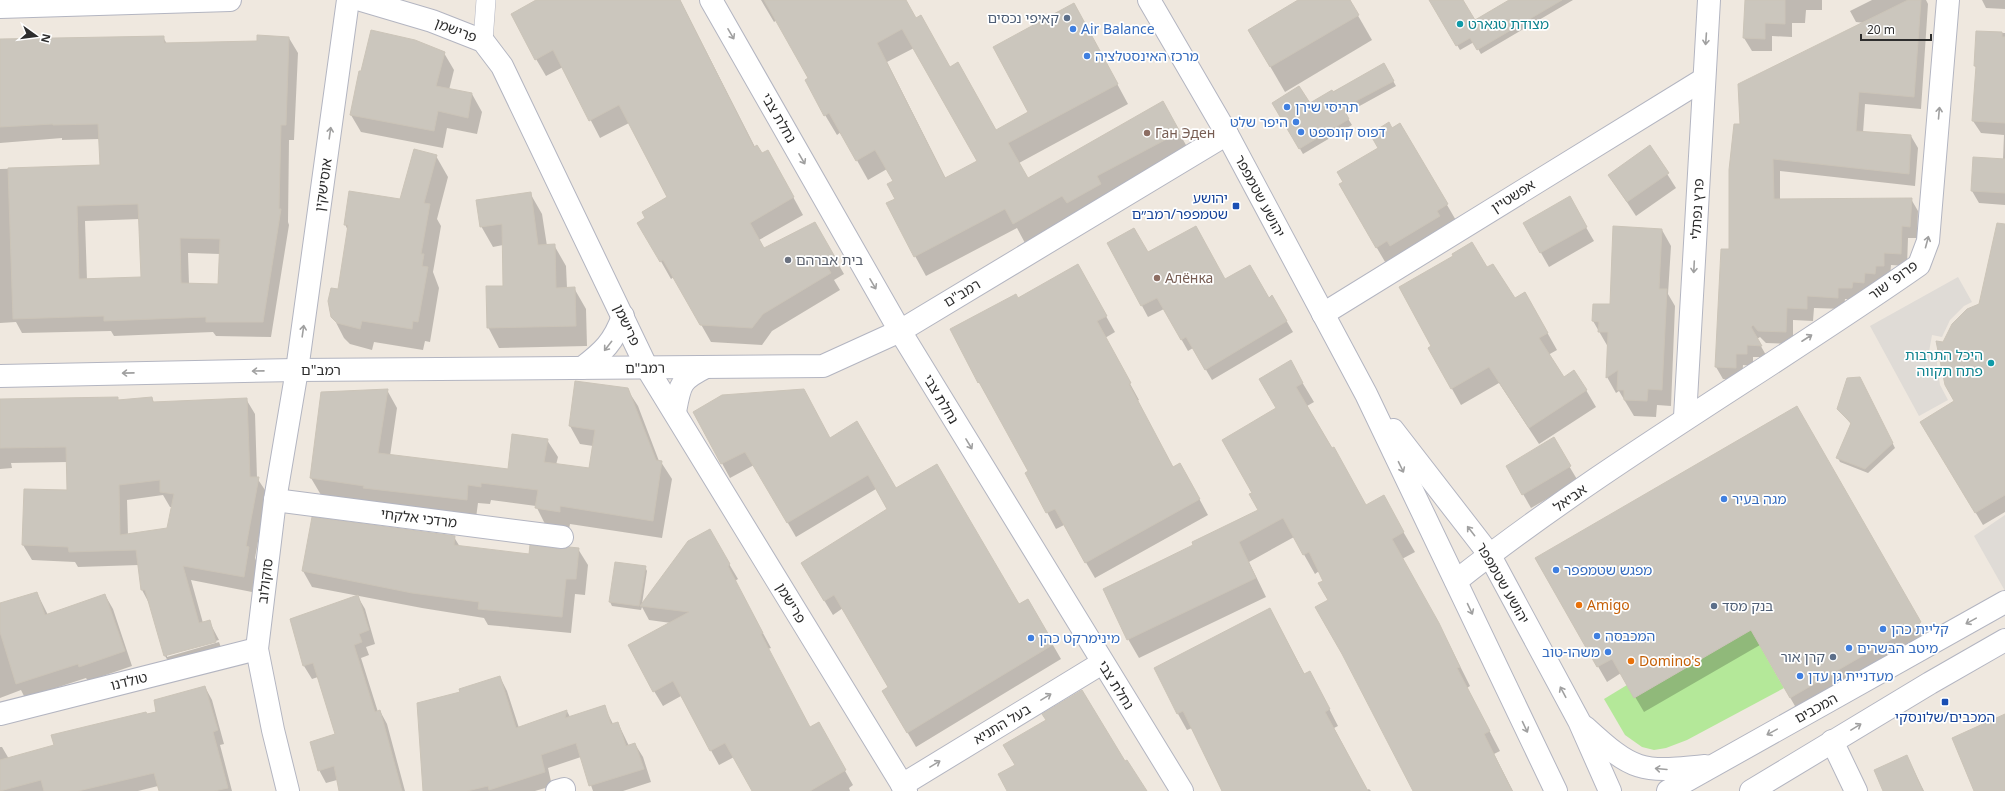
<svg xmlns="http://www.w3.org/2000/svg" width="2005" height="791" font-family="'Noto Sans','Noto Sans Hebrew',sans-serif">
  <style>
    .green { fill: #b4e899 }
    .plaza { fill: #dfdbd6 }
    .shadow { fill: #0003; fill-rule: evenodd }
    .building { fill: #cbc6bd; stroke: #cbc4b8; fill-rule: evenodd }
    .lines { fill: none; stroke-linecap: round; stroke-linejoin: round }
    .pedestrian-casing { stroke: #b3b5c1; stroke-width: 20 }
    .minor-casing { stroke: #b3b5c1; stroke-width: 24 }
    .tertiary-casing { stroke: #b3b5c1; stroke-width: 24 }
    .pedestrian { stroke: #fff; stroke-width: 19 }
    .minor { stroke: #fff; stroke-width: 22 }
    .tertiary { stroke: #fff; stroke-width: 22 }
    .oneway { stroke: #a0a0a0 }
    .service-dot { fill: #5c6f8a; stroke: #fff; stroke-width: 1.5 }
    .culture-dot { fill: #0f9aa8; stroke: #fff; stroke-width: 1.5 }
    .shop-dot { fill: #3f7fe0; stroke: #fff; stroke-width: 1.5 }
    .education-dot { fill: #8d6e63; stroke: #fff; stroke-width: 1.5 }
    .transit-dot { fill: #1a4fb4; stroke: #fff; stroke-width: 1.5 }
    .worship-dot { fill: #6b7280; stroke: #fff; stroke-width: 1.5 }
    .food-dot { fill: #e8710a; stroke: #fff; stroke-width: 1.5 }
    .labels { text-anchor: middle; stroke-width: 3.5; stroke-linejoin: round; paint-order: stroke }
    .service-label { font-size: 14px; fill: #4e5e75; stroke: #fff; text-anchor: end }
    .culture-label { font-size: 14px; fill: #0d838f; stroke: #fff; text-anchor: start }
    .shop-label { font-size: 14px; fill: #366cbe; stroke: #fff; text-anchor: start }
    .street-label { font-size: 14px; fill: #2d2d2d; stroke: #fff }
    .education-label { font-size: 14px; fill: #785e54; stroke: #fff; text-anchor: start }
    .transit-label { font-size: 14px; fill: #164399; stroke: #fff; text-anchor: end }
    .worship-label { font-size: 14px; fill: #5b616d; stroke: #fff; text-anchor: start }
    .food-label { font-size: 14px; fill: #c56008; stroke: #fff; text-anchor: start }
  </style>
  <rect width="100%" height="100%" fill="#efe8df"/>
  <path class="green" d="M1751,630L1784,688L1687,740L1666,748L1654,750L1642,747L1625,735L1604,699L1627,685Z"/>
  <g class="plaza">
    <path d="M1958,277L1972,302L1964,306L1950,320L1942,337L1932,335L1929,352L1938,354L1937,363L1940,385L1948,400L1919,416L1870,326Z"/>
    <path d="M2005,515V591L1974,536Z"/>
  </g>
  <g class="shadow">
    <path d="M538,0H680L755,147L761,155L768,151L803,215L759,240L764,249L815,223L844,274L834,280L840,290L772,331L762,345L711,342L674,277L671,279L639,223L647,218L668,198L629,123L600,138L563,67L546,76L536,59Z"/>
    <path d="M761,0H905L915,19L996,131L1029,112L1074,4L1128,104L1019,163L1028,179L1162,103L1190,152L1025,243L1017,228L926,276L915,256L895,181L887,169L868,180L841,132L837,135L825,115L809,79L777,20L774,22ZM914,48L979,161L946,179L887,62Z"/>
    <path d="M1300,0H1349L1372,40L1285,92L1249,30Z"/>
    <path d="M1430,0H1462L1474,21L1511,0H1573L1481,54L1474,42L1460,50Z"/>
    <path d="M1746,0H1822V10H1806L1805,23H1792V37L1772,36V51H1752L1744,38Z"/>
    <path d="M1872,0H1926L1928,4L1921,109L1865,104L1863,133L1911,136L1918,148L1915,186L1780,171V200L1911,199L1918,211L1917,238H1908L1907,266L1891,265L1890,278L1859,300L1845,299L1844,309L1814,308L1813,321L1793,320V344L1766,343L1760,337L1757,339L1767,357H1753V366L1743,365L1742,380L1723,379L1716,367L1730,251L1741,125L1865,23L1856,22L1850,11Z"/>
    <path d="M1982,0H2005V9L1986,8Z"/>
    <path d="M1977,32L2005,33V205L1979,203L1972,191L2003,160L2004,135L1981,133L1973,121L1977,69L1975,66Z"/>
    <path d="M163,37L167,44L257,42L289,38L298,53L294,140H289L288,222L289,225L271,337L216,336L213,332L114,336L111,331L22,333L16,322L0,323V169L101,166L100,139L62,140V138L0,143V40ZM140,219L142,278L87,280L85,221ZM188,253L220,254L219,285L189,284Z"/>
    <path d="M444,53L454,70L449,90L472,94L482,112L477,134L447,128L443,148L361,132L351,115Z"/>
    <path d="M1384,65L1396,86L1345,114L1352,125L1303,154L1273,103L1310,104Z"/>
    <path d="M1400,124L1461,229L1391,272L1340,185L1380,148L1392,129Z"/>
    <path d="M1650,147L1676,188L1636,216L1609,175Z"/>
    <path d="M436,156L448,177L437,219L441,226L433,272L439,288L430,342L425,341L423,350L374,342L372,350L350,344L344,338L329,309L332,289L339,290L348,231L345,224L401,200Z"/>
    <path d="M530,193L542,214L547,246L554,245L566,266L567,288H574L586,309L587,346L499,348L488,327L504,287L503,245L493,247L481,226Z"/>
    <path d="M1569,198L1594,241L1549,267L1524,223Z"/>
    <path d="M1662,230L1671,246L1668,294L1675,306L1671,406L1657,405L1656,417L1634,416L1619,391L1616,393L1607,377L1608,347L1593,321L1611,306Z"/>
    <path d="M1108,243L1147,254L1268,299L1272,296L1293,332L1212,380L1193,348L1188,351L1164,309L1148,317Z"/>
    <path d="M2005,256V512L1983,525L1929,434L1955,401L1944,344L1979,304Z"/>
    <path d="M1077,265L1115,332L1105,338L1139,400L1137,401L1173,468L1189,480L1208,515L1095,578L1064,525L1056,529L1026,473L1030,472L989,397L988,398L979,382L1018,300Z"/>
    <path d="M1487,269L1514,299L1525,293L1557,350L1548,355L1563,379L1586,390L1596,407L1539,444L1499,383L1461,405L1429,348L1433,346Z"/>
    <path d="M1290,362L1314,402L1307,406L1366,506L1394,516L1415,552L1402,559L1449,644L1470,686L1467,688L1500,751L1494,754L1513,791H1415L1324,581L1319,571L1315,574L1294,537L1249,562L1266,597L1139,658L1128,639L1195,545L1259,510L1253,493Z"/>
    <path d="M576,382L627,389L638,406L659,461L661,462L672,479L662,538L570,524L569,529L546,526L536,506L491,500L490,504L478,503L476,518L321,495L311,478L387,390L397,408L390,456L508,470L547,440L558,457L556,465L589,470L593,446L580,444L570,426Z"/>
    <path d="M1862,383L1895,448L1868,473L1840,462L1838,458L1851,424L1838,409Z"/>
    <path d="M117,398L119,401L152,398L154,403L246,399L255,414L257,478L267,493L255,558L257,563L252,592L191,580L203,623L209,621L219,640L167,654V657L219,642L224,656L174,671L165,656L150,605L142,590L139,565L78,567L75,562L32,560L23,545L25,490L68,491V462L11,463L12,468L0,469V400ZM163,495L170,507H172L168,529L128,535L127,500Z"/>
    <path d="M1796,408L1928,638L1799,713L1760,645L1644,712L1621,673L1607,682L1536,559Z"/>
    <path d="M694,412L830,439L896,489L1018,606L1027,600L1061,659L916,747L883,691L889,688L843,608L833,615L810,577L888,510L876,489L796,537L754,465L730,478Z"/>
    <path d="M1553,439L1578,481L1531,508L1507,466Z"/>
    <path d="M313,519L454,537L460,547L530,555L578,549L588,565L585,595L575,594L571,633L488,625L484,618L422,608L312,587L303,571Z"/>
    <path d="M709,530L738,579L735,581L771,648L768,649L810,728L818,723L853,785L849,788L850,791H753L734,757L719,765L681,696L663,706L654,691L671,623L649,620L642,607L641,610L612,606L610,602L645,567L647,571L642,604Z"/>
    <path d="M37,593L48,615L105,595L113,609L132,666L88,681L86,678L25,698L21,690L0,698V604Z"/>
    <path d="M358,597L365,609L375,644L366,647L369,655L361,658L378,712L380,711L387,724L405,791H340L337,780L326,783L319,770L336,735L318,677L312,679L304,666L291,619Z"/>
    <path d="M1270,609L1305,675L1319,689L1338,726L1334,728L1367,790L1369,789L1371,791H1222L1192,728L1187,730L1178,714L1155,668Z"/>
    <path d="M500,677L507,691L519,728L567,711L570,717L604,706L613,724L618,723L629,746L635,744L643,757L651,782L623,791H593L581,757L548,768L552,786L535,791H424L461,693Z"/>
    <path d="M205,687L212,700L224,744L220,745L232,791H160L158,786L138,791H0V747H2L9,759L55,746L157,712Z"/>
    <path d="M1907,757L1924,791H1884Z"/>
  </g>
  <g class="building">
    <path d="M536,0H680L754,147L757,145L762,153L768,150L794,197L750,223L764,248L815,222L835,257L825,263L831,273L763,314L752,328L700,325L663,260L660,262L637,223L645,218L642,212L667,197L619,105L589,121L553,50L535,60L511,14Z"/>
    <path d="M764,0H906L916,18L921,15L950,67L958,62L996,130L1028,112L993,47L1074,3L1118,84L1008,143L1028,178L1163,101L1180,132L1097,176L1101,184L1067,203L1062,196L1013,224L1005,209L914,257L886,203L895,199L887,184L893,181L875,150L856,161L829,113L824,116L805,80L808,78ZM902,29L977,161L945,178L877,43Z"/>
    <path d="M1298,0H1350L1359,15L1270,67L1248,30Z"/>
    <path d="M1429,0H1463L1475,20L1509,0H1562L1477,50L1470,38L1456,46Z"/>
    <path d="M1745,0H1785V24L1765,23V39L1743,38Z"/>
    <path d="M1908,0H1921L1914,97L1859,92L1856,131L1911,135L1909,174L1773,159L1774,199L1912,198L1910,227L1902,226L1901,254L1884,253V266H1876L1875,274L1865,273L1864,283L1853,282L1852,288H1838V298L1807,296V309L1787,308L1786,332L1758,331L1753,325L1751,327L1762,346L1747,345V354H1736V368L1715,367L1721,249H1729V170L1734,124H1740L1738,84Z"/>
    <path d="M371,30L415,40L445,52L436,86L472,93L468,118L438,111L434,131L350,115L359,71H361Z"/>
    <path d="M1976,31L2002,32V37H2005V123L1972,121L1976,66H1974Z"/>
    <path d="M257,35L289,37L286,125H281L279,209H281L263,322H206V317L104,321V316L13,319L8,168L100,165L98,124L53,125V124L0,127V39L164,36V43L257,41ZM138,204L141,277L79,279L77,206ZM180,238L220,239L218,284L181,283Z"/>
    <path d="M1384,63L1394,81L1343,108L1349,119L1299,149L1272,103L1299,86L1310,103L1332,90L1333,92Z"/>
    <path d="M1389,122L1392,128L1400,123L1448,204L1437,211L1440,216L1390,246L1387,241L1376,248L1339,184L1343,182L1337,172L1378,148L1370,134Z"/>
    <path d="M1650,145L1669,173L1627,202L1608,175Z"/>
    <path d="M414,149L437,155L424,203L430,204L421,254H424L422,266L428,267L418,322L413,321L412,329L362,321L360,329L337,323L331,317L328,301L331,288L338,289L348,225H344L349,191L400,199Z"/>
    <path d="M1973,157L2005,159V193L1971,191Z"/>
    <path d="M531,192L538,245L555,244L556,288L575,287L576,326L487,328L486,286H503L502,224L480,227L476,200Z"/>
    <path d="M1570,196L1587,227L1540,253L1523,223Z"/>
    <path d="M1997,223L2005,224V495L1975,513L1920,422L1954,401L1945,385L1936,341L1943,342L1952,324L1967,309L1979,304Z"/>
    <path d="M1196,226L1225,279L1250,265L1269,298L1272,295L1287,321L1205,370L1186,337L1181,340L1157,298L1141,306L1107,243L1134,228L1148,252Z"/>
    <path d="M1613,226L1662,229L1659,289H1667L1662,390L1648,389L1647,401L1624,400V390H1617L1618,370L1606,378L1608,332H1598L1599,322L1592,321L1593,304H1610Z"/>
    <path d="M1472,242L1487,267L1493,264L1515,298L1525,292L1548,333L1539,338L1564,377L1574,370L1587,390L1529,428L1489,367L1451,389L1428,348L1431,346L1399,287L1453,256L1452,254Z"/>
    <path d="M1078,264L1107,316L1097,321L1131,383L1129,384L1173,467L1180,463L1200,499L1085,563L1055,509L1046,513L1025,473L1028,471L979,382L978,383L950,329L1016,294L1018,298Z"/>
    <path d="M1291,360L1303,383L1296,387L1332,448L1334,447L1366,505L1384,495L1404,532L1392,539L1439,623L1460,667L1457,668L1490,731L1484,734L1512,791H1413L1342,654L1315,607L1328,600L1318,583L1323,581L1309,552L1303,555L1283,518L1239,542L1256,578L1127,640L1103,589L1193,545L1192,542L1258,510L1249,494L1252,493L1222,440L1276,408L1259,379Z"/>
    <path d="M1860,377L1893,443L1865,469L1836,458L1851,423L1837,409L1847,378Z"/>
    <path d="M575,381L628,388L656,460L662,461L653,521L560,506V512L535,508L538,490L481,483V487L468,485L467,500L363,488L364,486L310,478L321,392L388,389L378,453L508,469L512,434L548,439L544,462L589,468L595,430L569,426Z"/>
    <path d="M804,389L830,438L857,421L896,488L937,464L1019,604L1028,599L1054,644L907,733L882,691L888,687L834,595L824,601L801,563L887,509L868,475L787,523L745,452L721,464L693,412L722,395Z"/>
    <path d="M118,397V400L152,397L153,402L247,398L250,477H259L246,546L249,547L244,577L183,566L199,623L210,620L216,642L164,656L145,590H141L136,550L69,552L68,547L22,545L24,489L67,490L66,447L0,448V399ZM160,480V492L174,494L167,528L120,535L119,485Z"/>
    <path d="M1797,406L1921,622L1790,698L1751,630L1634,698L1612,659L1597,667L1535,558Z"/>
    <path d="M1554,437L1571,466L1522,495L1506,466Z"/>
    <path d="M312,517L455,536L454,545L529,554L530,545L560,549L569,547L579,548L576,579H566L562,617L478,609L479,602L412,593L302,571Z"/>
    <path d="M710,529L730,564L728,566L763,633L761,634L810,727L819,722L846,770L810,791H752L725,743L710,751L673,681L653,692L628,645L689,612L640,606L688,541Z"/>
    <path d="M615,562L646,566L639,606L609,602Z"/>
    <path d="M37,592L45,615L105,594L125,651L79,667L78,664L16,684L0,632V603Z"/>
    <path d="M358,595L369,630L359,634L362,642L354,645L375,712L380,710L402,791H339L334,766L318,771L310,742L335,734L313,663L303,666L290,619Z"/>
    <path d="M1270,608L1304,674L1310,671L1330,709L1325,712L1368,791H1222L1183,711L1177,714L1154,668Z"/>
    <path d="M500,676L516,728L567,710L565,718L605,705L611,724L618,722L626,746L635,743L644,769L589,786L576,743L541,755L545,772L489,790L488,786L467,791H423L417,703L460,692L459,689Z"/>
    <path d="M205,686L218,730L213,732L228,788L214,791H159L154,773L78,791H44L41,780L0,791V760L54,745L51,735L146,712L147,714L156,712L154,700Z"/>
    <path d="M1082,690L1125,761L1127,760L1147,791H1007L998,774L1015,765L1003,745L1046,720L1042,714Z"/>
    <path d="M2005,714V791H1974L1952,738Z"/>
    <path d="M1907,755L1923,791H1883L1874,770Z"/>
  </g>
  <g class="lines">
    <defs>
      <path id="pedestrian" d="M483,41L486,0"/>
      <g id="minor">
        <path d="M361,0L432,21L483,41L502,66L647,368L906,791"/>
        <path d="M711,0L900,331L1182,791"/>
        <path d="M0,7L230,0"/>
        <path d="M1323,314L1704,79"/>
        <path d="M582,368C603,352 614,342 623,316"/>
        <path d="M0,376L297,370L823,366L900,331L1227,134"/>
        <path d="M675,412C680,384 680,380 706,367"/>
        <path d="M1685,417L1709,0"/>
        <path d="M275,500L562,537"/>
        <path d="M1456,581C1603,465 1766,372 1919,265L1928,241L1948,0"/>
        <path d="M0,714L257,649"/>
        <path d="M1832,741L1856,791"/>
        <path d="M902,785L1102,663"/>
        <path d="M557,791L564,789V791"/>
      </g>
      <g id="tertiary">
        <path d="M1149,0L1227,134L1366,394L1556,791"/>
        <path d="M1393,430L1489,554L1579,721L1610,791"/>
        <path d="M1585,727C1633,771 1640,773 1705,766"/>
        <path d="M288,791L273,730L257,649L275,500L297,370L348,0"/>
        <path d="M1668,791L2005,602"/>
        <path d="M1751,791L1930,683L2005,640"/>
      </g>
    </defs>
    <use href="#pedestrian" class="pedestrian-casing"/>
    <use href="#minor" class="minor-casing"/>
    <use href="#tertiary" class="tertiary-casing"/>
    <use href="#pedestrian" class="pedestrian"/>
    <use href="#minor" class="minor"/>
    <use href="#tertiary" class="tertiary"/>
  </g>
  <defs><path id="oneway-shaft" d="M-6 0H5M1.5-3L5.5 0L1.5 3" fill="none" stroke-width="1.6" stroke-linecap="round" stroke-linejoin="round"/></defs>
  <g class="oneway">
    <use href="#oneway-shaft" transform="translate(731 34) rotate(60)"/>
    <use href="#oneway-shaft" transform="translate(1706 39) rotate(94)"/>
    <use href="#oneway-shaft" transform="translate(1939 113) rotate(-85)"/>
    <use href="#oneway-shaft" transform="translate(330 133) rotate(-82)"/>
    <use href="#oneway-shaft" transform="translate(802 159) rotate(60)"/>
    <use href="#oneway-shaft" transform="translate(1927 242) rotate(-75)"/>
    <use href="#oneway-shaft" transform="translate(1694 267) rotate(93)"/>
    <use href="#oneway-shaft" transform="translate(873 284) rotate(60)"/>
    <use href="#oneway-shaft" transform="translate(303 331) rotate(-82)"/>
    <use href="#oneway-shaft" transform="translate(1807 338) rotate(-33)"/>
    <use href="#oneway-shaft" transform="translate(608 346) rotate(128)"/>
    <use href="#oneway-shaft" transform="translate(258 371) rotate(179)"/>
    <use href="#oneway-shaft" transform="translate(128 373) rotate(179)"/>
    <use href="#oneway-shaft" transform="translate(969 444) rotate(59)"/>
    <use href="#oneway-shaft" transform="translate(1401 467) rotate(64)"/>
    <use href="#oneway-shaft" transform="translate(1471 531) rotate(-128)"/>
    <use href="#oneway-shaft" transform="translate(1470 609) rotate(65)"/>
    <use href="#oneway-shaft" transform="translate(1971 621) rotate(151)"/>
    <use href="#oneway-shaft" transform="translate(1563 692) rotate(-118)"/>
    <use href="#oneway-shaft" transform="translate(1046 697) rotate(-31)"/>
    <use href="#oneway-shaft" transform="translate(1525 727) rotate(65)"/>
    <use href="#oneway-shaft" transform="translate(1856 727) rotate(-31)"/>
    <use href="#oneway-shaft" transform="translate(1772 732) rotate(151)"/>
    <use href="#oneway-shaft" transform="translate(935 764) rotate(-31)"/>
    <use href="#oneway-shaft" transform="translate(1661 769) rotate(-175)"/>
  </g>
  <g class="service-dot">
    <circle cx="1067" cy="18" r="4"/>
    <circle cx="1714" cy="606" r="4"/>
    <circle cx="1833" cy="657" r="4"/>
  </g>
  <g class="culture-dot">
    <circle cx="1460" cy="24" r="4"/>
    <circle cx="1991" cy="363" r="4"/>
  </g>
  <g class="shop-dot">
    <circle cx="1073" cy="29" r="4"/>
    <circle cx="1087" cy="56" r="4"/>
    <circle cx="1287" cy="107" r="4"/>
    <circle cx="1296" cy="122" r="4"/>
    <circle cx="1301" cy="132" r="4"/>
    <circle cx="1724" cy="499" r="4"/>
    <circle cx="1556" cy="570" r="4"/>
    <circle cx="1883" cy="629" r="4"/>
    <circle cx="1597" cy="636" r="4"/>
    <circle cx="1031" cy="638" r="4"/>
    <circle cx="1849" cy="648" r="4"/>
    <circle cx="1608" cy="652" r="4"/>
    <circle cx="1800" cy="676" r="4"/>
  </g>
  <g class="education-dot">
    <circle cx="1147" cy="133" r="4"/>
    <circle cx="1157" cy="278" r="4"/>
  </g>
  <g class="transit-dot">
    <rect x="1232" y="202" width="8" height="8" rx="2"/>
    <rect x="1941" y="698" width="8" height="8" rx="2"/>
  </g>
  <circle class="worship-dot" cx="788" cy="260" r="4"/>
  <g class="food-dot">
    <circle cx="1579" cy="605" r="4"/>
    <circle cx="1631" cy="661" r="4"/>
  </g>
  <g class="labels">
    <g class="service-label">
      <text x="1059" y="23">קאיפי נכסים</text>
      <text x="1722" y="611" text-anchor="start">בנק מסד</text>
      <text x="1825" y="662">קרן אור</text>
    </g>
    <g class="culture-label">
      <text x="1468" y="29">מצודת טגארט</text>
      <text x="1983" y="360" text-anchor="end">היכל התרבות<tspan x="1983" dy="16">פתח תקווה</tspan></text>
    </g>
    <g class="shop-label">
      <text x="1081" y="34">Air Balance</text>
      <text x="1095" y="61">מרכז האינסטלציה</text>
      <text x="1295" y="112">תריסי שירן</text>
      <text x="1288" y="127" text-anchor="end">היפר שלט</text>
      <text x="1309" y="137">דפוס קונספט</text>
      <text x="1732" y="504">מגה בעיר</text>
      <text x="1564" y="575">מפגש שטמפפר</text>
      <text x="1891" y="634">קליית כהן</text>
      <text x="1605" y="641">המכבסה</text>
      <text x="1039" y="643">מינימרקט כהן</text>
      <text x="1857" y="653">מיטב הבשרים</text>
      <text x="1600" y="657" text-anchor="end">משהו-טוב</text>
      <text x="1808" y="681">מעדניית גן עדן</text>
    </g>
    <g class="street-label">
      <text transform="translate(456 30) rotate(21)" y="5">פרישמן</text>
      <text transform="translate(779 118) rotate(60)" y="5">נחלת צבי</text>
      <text transform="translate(323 185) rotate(-82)" y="5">אוסישקין</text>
      <text transform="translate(1260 196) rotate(62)" y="5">יהושע שטמפפר</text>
      <text transform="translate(1513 196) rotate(-32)" y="5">אפשטיין</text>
      <text transform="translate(1697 209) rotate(-87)" y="5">פרץ נפתלי</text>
      <text transform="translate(1893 280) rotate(-36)" y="5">פרופ' שור</text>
      <text transform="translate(962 293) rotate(-31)" y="5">רמב"ם</text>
      <text transform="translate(627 325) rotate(65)" y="5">פרישמן</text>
      <text transform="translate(645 368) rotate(-1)" y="5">רמב"ם</text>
      <text x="321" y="375">רמב"ם</text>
      <text transform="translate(941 399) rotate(59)" y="5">נחלת צבי</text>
      <text transform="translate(1570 498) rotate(-35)" y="5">אביאל</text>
      <text transform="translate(419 518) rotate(7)" y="5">מרדכי אלקחי</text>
      <text transform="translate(265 581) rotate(-83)" y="5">סוקולוב</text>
      <text transform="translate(1503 583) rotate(60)" y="5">יהושע שטמפפר</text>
      <text transform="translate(791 603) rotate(59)" y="5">פרישמן</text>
      <text transform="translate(129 681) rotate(-14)" y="5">טולדנו</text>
      <text transform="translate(1116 685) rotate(58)" y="5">נחלת צבי</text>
      <text transform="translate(1816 708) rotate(-29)" y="5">המכבים</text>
      <text transform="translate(1002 724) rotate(-31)" y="5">בעל התניא</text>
    </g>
    <g class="education-label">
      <text x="1155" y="138">Ган Эден</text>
      <text x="1165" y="283">Алёнка</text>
    </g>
    <g class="transit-label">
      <text x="1228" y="203">יהושע<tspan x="1228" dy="16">שטמפפר/רמב״ם</tspan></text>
      <text x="1945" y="722" text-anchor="middle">המכבים/שלונסקי</text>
    </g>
    <g class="worship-label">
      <text x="796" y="265">בית אברהם</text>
    </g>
    <g class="food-label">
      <text x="1587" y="610">Amigo</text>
      <text x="1639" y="666">Domino's</text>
    </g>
  </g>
  <g transform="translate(36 36) rotate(104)" stroke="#ffffff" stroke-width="3" paint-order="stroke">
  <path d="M0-3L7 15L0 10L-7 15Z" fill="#2d2d2d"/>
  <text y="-6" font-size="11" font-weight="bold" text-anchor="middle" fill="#2d2d2d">N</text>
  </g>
  <path d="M1861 34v6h70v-6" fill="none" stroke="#2d2d2d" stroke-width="2"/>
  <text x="1867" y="34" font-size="12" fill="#2d2d2d" stroke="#ffffff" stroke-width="3" paint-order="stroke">20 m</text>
</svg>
